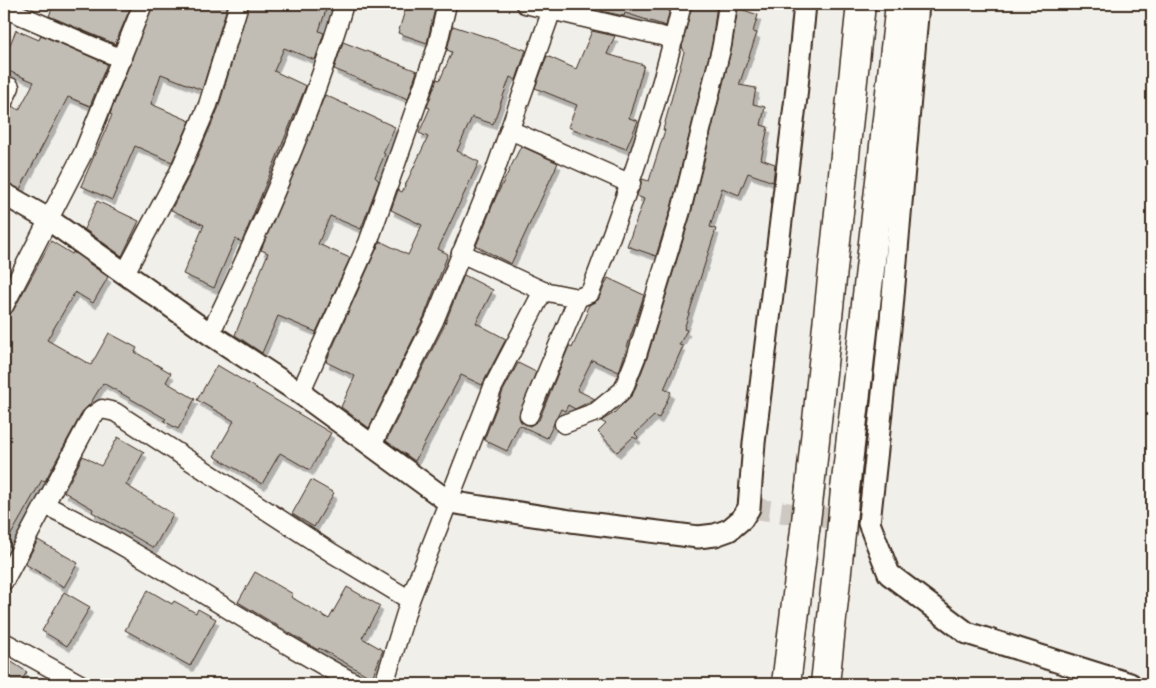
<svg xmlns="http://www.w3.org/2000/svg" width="1156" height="688" font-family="Itim,sans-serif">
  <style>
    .building { fill: #c1bcb4; stroke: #3b2a1e; filter: url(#shadow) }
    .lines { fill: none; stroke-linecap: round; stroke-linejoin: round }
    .tertiary-tunnel { stroke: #cdc8c1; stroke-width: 21; stroke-dasharray: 21 11; stroke-linecap: butt }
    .minor-casing { stroke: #3b2a1e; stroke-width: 21 }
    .tertiary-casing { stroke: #3b2a1e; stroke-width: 25 }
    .trunk-casing { stroke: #3b2a1e; stroke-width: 31 }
    .minor { stroke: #fdfcf7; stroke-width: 18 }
    .tertiary { stroke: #fdfcf7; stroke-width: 21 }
    .trunk { stroke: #fdfcf7; stroke-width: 28 }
    .trunk-bridge-casing { stroke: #3b2a1e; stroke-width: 31; stroke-linecap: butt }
    .trunk-bridge { stroke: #fdfcf7; stroke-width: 28 }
  </style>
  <defs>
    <filter id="shadow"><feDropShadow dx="3" dy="5.5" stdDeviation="0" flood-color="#0004"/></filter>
  </defs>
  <rect width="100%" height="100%" fill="#f1efea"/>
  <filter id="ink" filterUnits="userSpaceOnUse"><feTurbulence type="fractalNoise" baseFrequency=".02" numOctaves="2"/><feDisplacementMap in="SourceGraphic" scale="10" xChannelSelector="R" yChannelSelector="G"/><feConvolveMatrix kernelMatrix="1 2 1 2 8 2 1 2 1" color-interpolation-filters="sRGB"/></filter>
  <g filter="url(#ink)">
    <g class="building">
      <path d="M54,4H132L115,44L49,16Z"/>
      <path d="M153,4H228L202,90L161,74L151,104L190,121L172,162L135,146L112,200L81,186L112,115L110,114Z"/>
      <path d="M249,4H328L319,31L324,33L315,60L284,48L274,71L306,86L242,242L235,239L214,288L183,274L204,225L171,210L189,176L218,109Z"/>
      <path d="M407,4H436L427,43L398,33Z"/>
      <path d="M604,4H671L666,26L625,13L624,16L601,11Z"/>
      <path d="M692,4H717L712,43L671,208L656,256L627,246L644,199L637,196L642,179L649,181L665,130H663L684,52L682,46Z"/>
      <path d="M738,8L758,15L753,32L757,33L739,85L756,88L753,104L765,107L761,125L768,127L761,159L775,164L773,182L748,173L739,195L722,188L710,227L716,229L684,329L687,330L679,345L683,346L664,389L671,392L659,418L654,416L635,434L638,437L637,439L633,437L617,452L598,432L606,424L601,421L614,413L633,394L647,358L691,214L732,47Z"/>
      <path d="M453,26L526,50L516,80L510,77L493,124L472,117L457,151L479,162L438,249L448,254L424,317L369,428L341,407L355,376L326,362L380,241L408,255L422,225L391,210L398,190L402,192L428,137L419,133L430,108L427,107L437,79L440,80L452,52L447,50Z"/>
      <path d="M16,30L39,40L41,35L107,64L90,106L68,97L20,189L4,182V123L12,106L19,110L34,82L4,69V59Z"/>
      <path d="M592,31L615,36L607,54L644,65L629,118L638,121L626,149L568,127L577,105L535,88L547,56L576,69Z"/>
      <path d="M343,42L417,71L408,99L334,69Z"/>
      <path d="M325,95L395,127L383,153L385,154L375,177L379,181L361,229L330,216L318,244L350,258L316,332L278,316L262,353L235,335L268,253L261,250Z"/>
      <path d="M521,146L558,163L511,264L476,246L496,197Z"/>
      <path d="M97,201L139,221L122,256L84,229Z"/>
      <path d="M51,241L72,254L73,252L108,277L93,303L75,292L47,340L91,365L109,333L137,348L135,352L171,373L166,382L195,399L178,429L164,421L166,419L103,383L90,404L83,411L45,481L42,480L4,547V317L13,311Z"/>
      <path d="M464,275L493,290L476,323L506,339L482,385L461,375L415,461L386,441L444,326Z"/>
      <path d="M608,278L644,295L619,372L592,360L577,390L595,399L575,409L568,405L565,411L561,409L547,438L519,425L507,451L484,440L503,391L518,363L536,372L519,417L521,422L530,426L539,420L569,346L572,348L588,312L586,311L589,305L598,300Z"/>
      <path d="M217,365L331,433L310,470L280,453L262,484L214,456L234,421L197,400Z"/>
      <path d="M118,437L144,452L126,485L173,514L154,548L92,512L93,509L64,492L83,456L101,466Z"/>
      <path d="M311,480L334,493L314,527L292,514Z"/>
      <path d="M38,540L78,563L64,587L25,564Z"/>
      <path d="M255,572L293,594L291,597L329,619L347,587L380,606L362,638L383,650L372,678L319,648L318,650L238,602Z"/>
      <path d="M148,590L172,604L174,601L196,613L198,609L216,619L190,666L125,630Z"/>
      <path d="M64,592L90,607L67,646L42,631Z"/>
      <path d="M4,657L27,672L19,684H4Z"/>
    </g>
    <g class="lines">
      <path class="tertiary-tunnel" d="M749,508L869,523"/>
      <defs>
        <g id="minor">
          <path d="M525,4L674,39"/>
          <path d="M4,8L122,59"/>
          <path d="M4,100L10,87"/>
          <path d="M510,130L631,184"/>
          <path d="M461,253L543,291L578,298L590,293C626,198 659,103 682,4"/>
          <path d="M125,273L179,172L208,105L239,4"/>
          <path d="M4,306L83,153L143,4"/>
          <path d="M210,334C262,226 310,119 344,4"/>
          <path d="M300,393L368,243L437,47L447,4"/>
          <path d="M529,415L578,298"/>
          <path d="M564,424L596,412L623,390L637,355L681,211L722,45L728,4"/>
          <path d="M372,445L434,321L495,171L554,4"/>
          <path d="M45,505C153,557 251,628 357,684"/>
          <path d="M4,581L92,416L102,409L115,412L332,553L410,600"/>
          <path d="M4,642L80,684"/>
          <path d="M384,684L410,600L493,387L543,291"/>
        </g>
        <g id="tertiary">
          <path d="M918,4L891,320L869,523L889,574L967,633L1130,684"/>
          <path d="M4,194L48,219L210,334L300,393L449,502L571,521L698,537L715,535L729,530L742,519L749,508L754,443L796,97L805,4"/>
        </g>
        <g id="trunk">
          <path d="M810,487L861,4"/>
          <path d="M845,490L900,4"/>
          <path d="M786,684L805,530"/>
          <path d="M825,684L841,533"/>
        </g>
      </defs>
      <use href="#minor" class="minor-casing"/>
      <use href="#tertiary" class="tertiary-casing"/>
      <use href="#trunk" class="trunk-casing"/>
      <use href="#minor" class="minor"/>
      <use href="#tertiary" class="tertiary"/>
      <use href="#trunk" class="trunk"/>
      <defs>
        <g id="trunk-bridge">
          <path d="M805,530L810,487"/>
          <path d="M841,533L845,490"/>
        </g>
      </defs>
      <use href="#trunk-bridge" class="trunk-bridge-casing"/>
      <use href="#trunk-bridge" class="trunk-bridge"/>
    </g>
  </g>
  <rect width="1156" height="688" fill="none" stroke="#fdfcf7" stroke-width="20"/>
  <rect x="10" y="10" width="1136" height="668" fill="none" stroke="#3b2a1e" stroke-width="2" filter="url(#ink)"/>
</svg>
